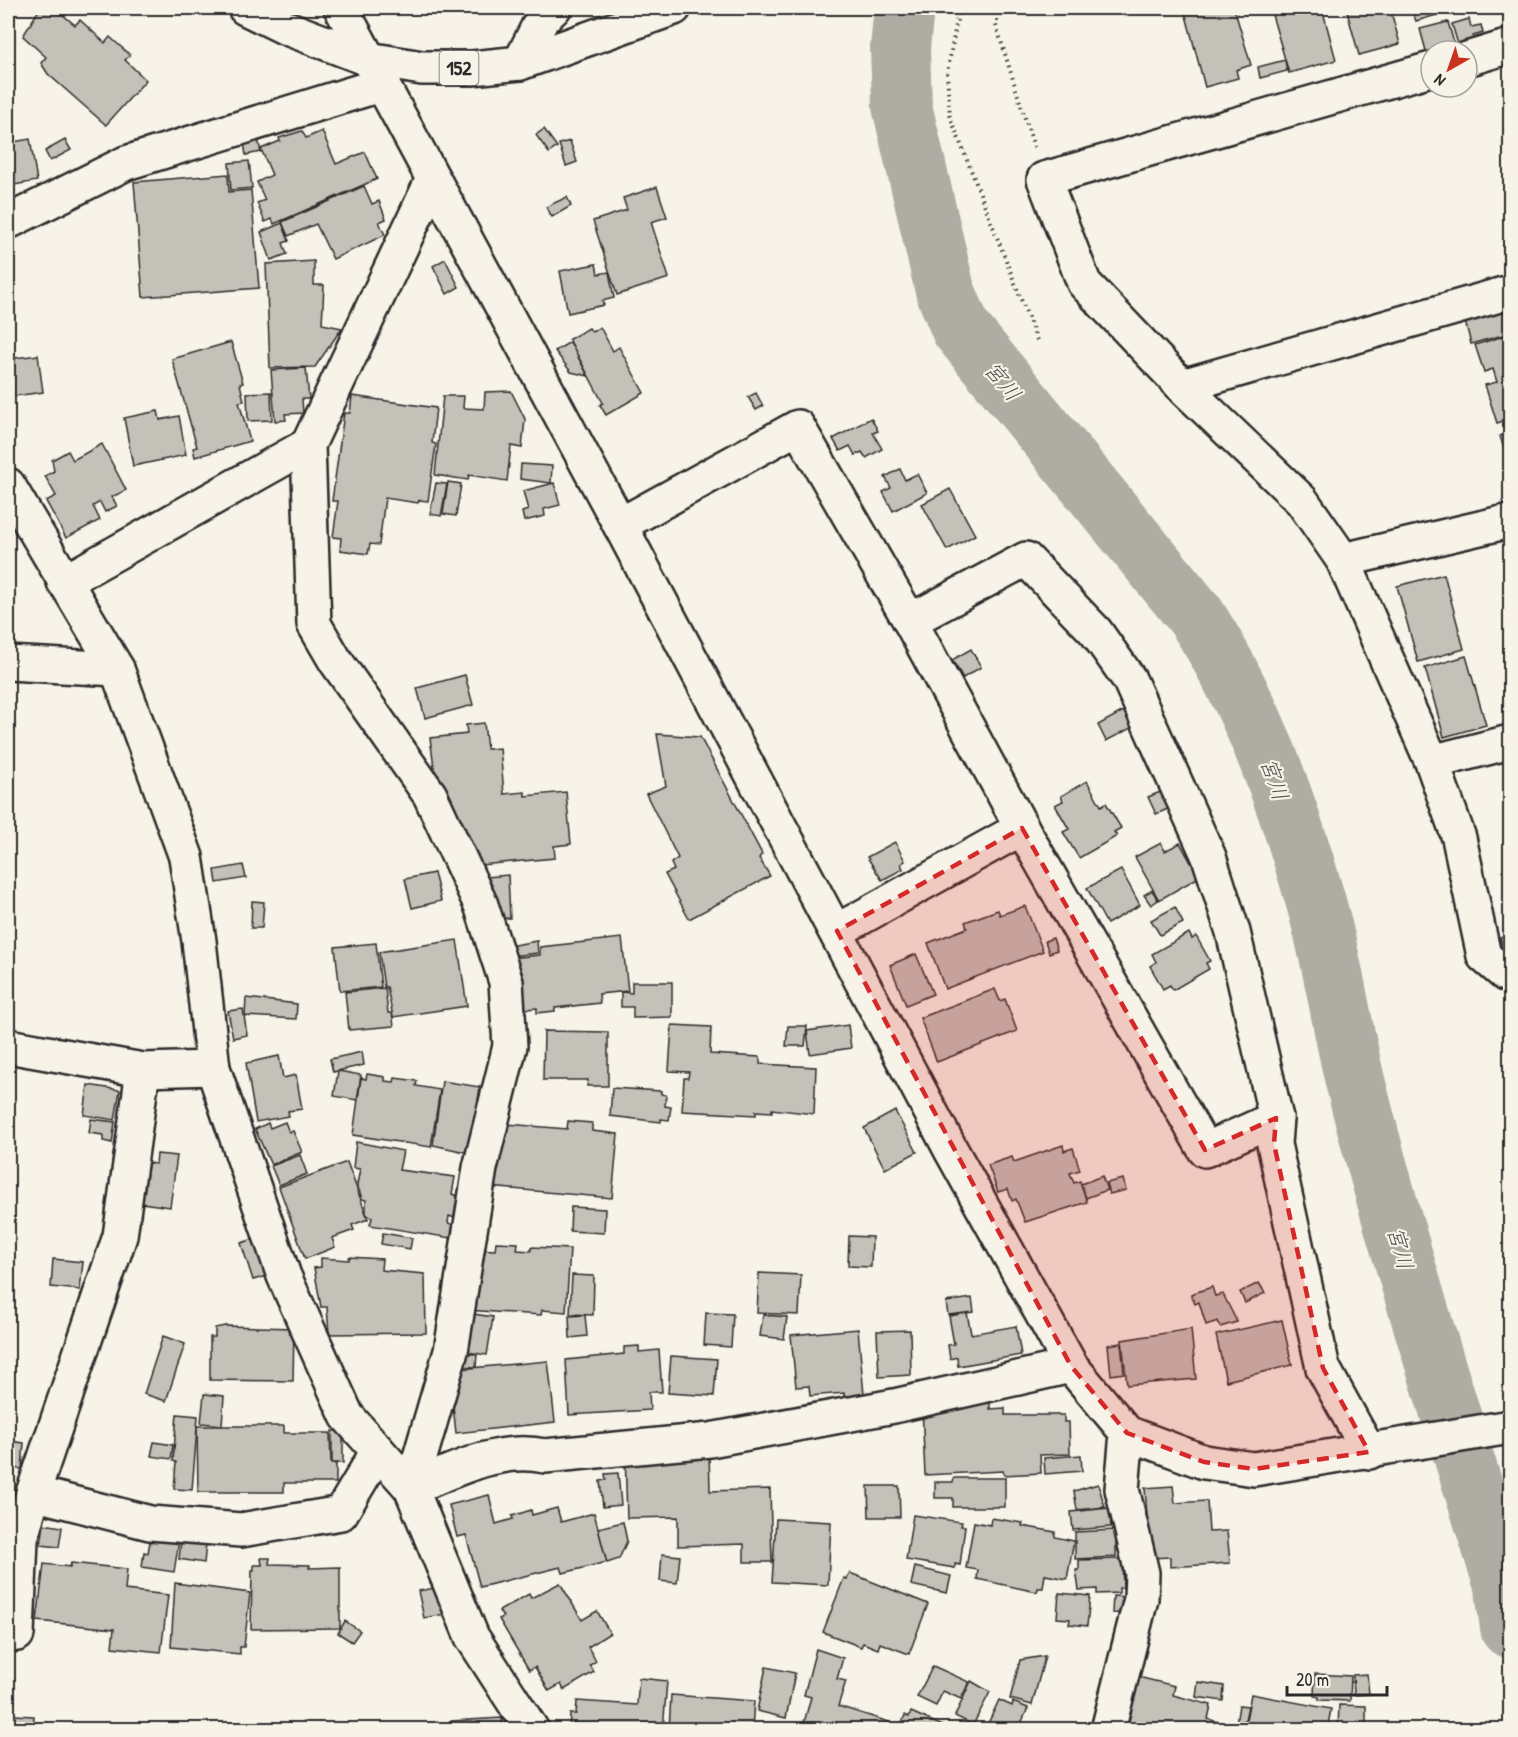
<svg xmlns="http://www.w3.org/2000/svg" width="1518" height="1737" font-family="'Patrick Hand','Klee One',sans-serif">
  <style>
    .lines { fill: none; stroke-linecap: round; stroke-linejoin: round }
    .stream { stroke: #7a7874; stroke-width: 10 }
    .river { stroke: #afaca4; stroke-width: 60 }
    .building { fill: #c4c1b9; stroke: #2b2b2b; stroke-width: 1.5 }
    .minor-casing { stroke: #2b2b2b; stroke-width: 38 }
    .highway-casing { stroke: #2b2b2b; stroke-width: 38 }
    .path { stroke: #2b2b2b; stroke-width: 4; stroke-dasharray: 1.5 4.5; stroke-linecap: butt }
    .minor { stroke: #f7f3e8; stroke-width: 33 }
    .highway { stroke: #f7f3e8; stroke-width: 33 }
    .marked { fill: #d62828; fill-opacity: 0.2; stroke: #d62828; stroke-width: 4.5; stroke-dasharray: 12 8; stroke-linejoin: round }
    .labels { text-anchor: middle; stroke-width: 4.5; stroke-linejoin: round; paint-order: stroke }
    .shield { fill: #f7f3e8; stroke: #686764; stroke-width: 1.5 }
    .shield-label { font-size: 20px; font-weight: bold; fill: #2b2b2b }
    .water-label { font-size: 22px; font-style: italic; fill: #53524f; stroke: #f7f3e8 }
  </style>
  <rect width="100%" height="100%" fill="#f7f3e8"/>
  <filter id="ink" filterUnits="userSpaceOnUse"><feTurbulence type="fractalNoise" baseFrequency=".0167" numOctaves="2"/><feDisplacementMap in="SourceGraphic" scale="12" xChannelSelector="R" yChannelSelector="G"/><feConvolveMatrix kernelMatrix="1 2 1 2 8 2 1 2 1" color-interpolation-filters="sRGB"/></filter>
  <g filter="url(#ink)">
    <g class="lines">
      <path class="stream" d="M1505,1589L1510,1584"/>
      <path class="river" d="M904,8L900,48L902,106L945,290L961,329L1196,616C1252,702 1287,801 1315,899C1333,960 1341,1024 1356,1085C1399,1255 1453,1422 1505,1589L1510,1628"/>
    </g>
    <g class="building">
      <path d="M40,8H55L75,25L80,20L105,43L110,37L130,55L125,60L146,80L106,125L48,74L41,63L46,57L23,36Z"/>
      <path d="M1184,8H1234L1251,65L1236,70L1238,78L1205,87Z"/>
      <path d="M1270,8H1322L1336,60L1289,73Z"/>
      <path d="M1346,8H1390L1400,44L1359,55Z"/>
      <path d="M1411,8H1454V10L1416,21Z"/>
      <path d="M1469,19L1471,27L1481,25L1483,33L1473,36L1475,43L1459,48L1452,24Z"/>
      <path d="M1448,22L1456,50L1431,51V57L1428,58L1420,29Z"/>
      <path d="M1285,60L1287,71L1260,78L1258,67Z"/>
      <path d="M544,129L557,147L549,153L536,135Z"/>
      <path d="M256,130L261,152L246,155L242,132Z"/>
      <path d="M302,131L306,138L322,131L336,164L365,152L377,179L274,224L272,219L265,222L257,203L265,200L257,182L272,175L261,149L280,141L279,138Z"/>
      <path d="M30,139L37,181L8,186V143Z"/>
      <path d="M65,140L71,150L50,161L45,151Z"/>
      <path d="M570,141L577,162L566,166L559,144Z"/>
      <path d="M249,161L252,188L231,190L229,163Z"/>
      <path d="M228,174L229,192L251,190L259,288L143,297L134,182Z"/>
      <path d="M364,186L372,204L379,201L386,219L379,222L385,235L333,259L316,224L288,236L282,222Z"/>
      <path d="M657,187L667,217L651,222L669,278L617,295L593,221L627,210L623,198Z"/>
      <path d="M567,197L571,206L552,217L546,207Z"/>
      <path d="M282,223L289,241L283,243L287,254L271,260L261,232Z"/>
      <path d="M445,259L459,287L447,294L433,266Z"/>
      <path d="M314,261V285H324L322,324L342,328L315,367L270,368L266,264Z"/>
      <path d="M596,264L598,274L609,272L614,298L602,301L604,305L568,313L560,271Z"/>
      <path d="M1510,304V333L1471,344L1464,317Z"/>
      <path d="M600,327L613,351L619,347L644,393L606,415L600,405L603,403L569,339L589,328L592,332Z"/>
      <path d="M1510,334V419L1497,423L1485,385L1497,382L1493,369L1484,372L1475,345Z"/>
      <path d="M231,342L243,383L240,384L244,401L239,402L250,441L195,457L193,448L197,447L172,359Z"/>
      <path d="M570,342L588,376L571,372L555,351Z"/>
      <path d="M38,355L43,392L8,397V359Z"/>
      <path d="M306,368L309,399H302L303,413L285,414L286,420L275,421L271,370Z"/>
      <path d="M511,391L525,419L522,448L511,446L507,481L469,475L468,480L435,475L443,396H464L463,408L484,409L485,392Z"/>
      <path d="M271,392L272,420L248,421L247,393Z"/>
      <path d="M756,393L763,406L756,410L748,397Z"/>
      <path d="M352,396L436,408L432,443L436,444L428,501L419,500L418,503L385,498L379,545L370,544L368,554L340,550L341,538L333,537L338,501H332L344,413H350Z"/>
      <path d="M158,411L160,420L179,416L186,455L133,466L124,418Z"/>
      <path d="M871,418L878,431L873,433L882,449L866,458L862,452L855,455L850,446L840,451L833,439Z"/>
      <path d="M1510,432V468L1500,436Z"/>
      <path d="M102,444L126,490L112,497L117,506L105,512L100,502L93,506L100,520L66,538L46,501L56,496L45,476L54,471L52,460L68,451L73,460Z"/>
      <path d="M521,464L552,466L551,483L520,479Z"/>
      <path d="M900,469L905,480L917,474L927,493L893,511L883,492L891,488L885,477Z"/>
      <path d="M448,482L461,484L456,516L443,514Z"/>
      <path d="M436,483L447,484L441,516L430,514Z"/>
      <path d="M554,483L560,505L544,509L545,516L524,521L522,512L528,510L523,491Z"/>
      <path d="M950,489L975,535L947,550L922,504Z"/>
      <path d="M1444,574L1464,649L1418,662L1397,586Z"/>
      <path d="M971,649L981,667L963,678L952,660Z"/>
      <path d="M1466,656L1486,725L1444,737L1425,668Z"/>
      <path d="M465,675L473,705L425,718L417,688Z"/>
      <path d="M1127,709L1135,726L1106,741L1098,725Z"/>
      <path d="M484,723L487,749L500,748L504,794L525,792V796L566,792L571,844L554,846L555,858L460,867L440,808L430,738L467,734L466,725Z"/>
      <path d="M657,734L700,737L762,854L759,858L770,876L689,919L665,874L674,870L671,863L678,858L646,794L666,786Z"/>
      <path d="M1087,781L1101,806L1106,803L1121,828L1114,832L1117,836L1079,858L1063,832L1069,829L1055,805L1063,801L1061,796Z"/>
      <path d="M1168,789L1175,806L1156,814L1148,797Z"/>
      <path d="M895,842L905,861L901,864L903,869L882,880L867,857Z"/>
      <path d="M1161,843L1165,851L1180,843L1199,877L1159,900L1135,857Z"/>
      <path d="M243,865L246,878L217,883L215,870Z"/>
      <path d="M1121,870L1140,905L1107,924L1087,888Z"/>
      <path d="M434,873L441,901L412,908L405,879Z"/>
      <path d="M508,875L510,918L479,920L476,878Z"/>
      <path d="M1152,890L1158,900L1151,905L1144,895Z"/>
      <path d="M252,901L264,902L262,928H251Z"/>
      <path d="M1025,906L1043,951L945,989L928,943L967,928L965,922L998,910L1000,915Z"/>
      <path d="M1175,907L1183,923L1160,935L1151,920Z"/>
      <path d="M1189,933L1192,939L1196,936L1210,961L1206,963L1209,969L1173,990L1170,985L1163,989L1150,966L1156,962L1152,954Z"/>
      <path d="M1510,935V956L1505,954L1500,938Z"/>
      <path d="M622,938L628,991L599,994L600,1003L555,1008V1011L537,1013V1008L514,1010L509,958L540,955V947Z"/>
      <path d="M1053,938L1057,950L1049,953L1045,941Z"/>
      <path d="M457,940L467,1006L393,1017L387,987H384L379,952Z"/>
      <path d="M537,941L538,953L510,956L508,946Z"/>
      <path d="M376,943L381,987L340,991L335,947Z"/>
      <path d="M916,954L933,994L906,1005L890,965Z"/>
      <path d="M632,982H672V1017L633,1018V1007H621V992L632,993Z"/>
      <path d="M385,988L388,1013H392L394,1026L349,1030L345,992Z"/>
      <path d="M995,989L1000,1001L1005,999L1017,1031L937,1062L920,1018Z"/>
      <path d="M246,998L297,1004L296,1019L245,1016Z"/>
      <path d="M243,1009L247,1035L233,1038L228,1011Z"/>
      <path d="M672,1025L711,1027L710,1054L760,1057V1064L816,1067L814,1114L772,1109V1112L756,1111V1115L682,1111L684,1078H688L689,1072L669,1071Z"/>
      <path d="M848,1025L851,1048L810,1054L807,1031Z"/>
      <path d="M788,1026H807L805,1046H786Z"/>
      <path d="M544,1031L608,1032V1086H587L588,1080H543Z"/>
      <path d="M362,1052L364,1065L333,1072L330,1059Z"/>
      <path d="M279,1056L283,1078L296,1075L302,1109L288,1111L289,1116L256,1122L246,1063Z"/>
      <path d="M338,1071L361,1075L357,1100L334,1096Z"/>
      <path d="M367,1074L385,1077V1081L394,1082L395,1078L417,1081L416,1086L440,1090L431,1147L353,1135L361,1078L366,1079Z"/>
      <path d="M442,1081L480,1087L470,1153L433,1145Z"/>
      <path d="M88,1085L120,1090L115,1120L84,1115Z"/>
      <path d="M612,1088L661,1091V1094L666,1095L665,1106L671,1107L669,1120L661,1119V1122L610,1116Z"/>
      <path d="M895,1111L917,1152L885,1169L864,1128Z"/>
      <path d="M91,1119L115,1122L112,1143L103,1141V1135L89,1133Z"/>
      <path d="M568,1121L592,1123V1131L618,1134L612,1198L489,1187L495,1123L567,1129Z"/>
      <path d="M285,1122L289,1132L293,1131L302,1152L271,1165L255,1129L268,1123L270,1128Z"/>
      <path d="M356,1142L403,1151L399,1170L455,1177L452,1194L460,1197L455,1218L449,1216L448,1223L454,1225L451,1238L370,1225L372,1218L366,1214V1200L362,1199L357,1184L360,1169L353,1168Z"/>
      <path d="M1063,1145L1064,1151L1073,1148L1080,1170L1070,1173L1074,1183L1080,1181L1087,1202L1025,1222L1016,1199L1012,1201L1008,1189L998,1192L988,1165L1012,1157L1014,1162Z"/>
      <path d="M157,1154L177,1156L170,1207L142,1203L148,1163L156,1164Z"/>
      <path d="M300,1155L307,1174L279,1185L271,1166Z"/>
      <path d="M347,1162L368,1219L352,1225L354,1230L332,1238L335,1247L305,1259L279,1187Z"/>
      <path d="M1102,1176L1107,1190L1086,1198L1081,1184Z"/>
      <path d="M1123,1179L1126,1190L1109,1194L1106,1183Z"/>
      <path d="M571,1207L605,1209L604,1233L570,1231Z"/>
      <path d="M383,1233L412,1238L410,1249L381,1244Z"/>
      <path d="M267,1235L278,1273L253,1280L241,1243Z"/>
      <path d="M849,1236L872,1237L871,1267L848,1266Z"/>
      <path d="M496,1242L518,1243L517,1250L531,1251L532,1247L570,1249L566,1312L542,1310L541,1315L467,1310L475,1249L495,1250Z"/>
      <path d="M349,1257L382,1259L381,1270L425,1274L426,1333L329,1334L327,1307H321L314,1268L321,1267V1258L349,1260Z"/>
      <path d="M53,1259L83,1262L80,1290L51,1287Z"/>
      <path d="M759,1273L801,1275L799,1315L757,1313Z"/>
      <path d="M572,1275L594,1276L593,1315L570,1314Z"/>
      <path d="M1259,1283L1265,1293L1245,1303L1240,1292Z"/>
      <path d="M1212,1287L1215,1296L1223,1294L1237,1322L1220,1327L1218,1321L1206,1325L1199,1302L1195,1304L1191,1294Z"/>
      <path d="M972,1298L974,1312L948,1315L946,1302Z"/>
      <path d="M460,1312L493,1317L487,1355L453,1350Z"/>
      <path d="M706,1313L733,1314L731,1347L704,1345Z"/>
      <path d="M967,1313L971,1334L1016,1326L1021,1355L958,1366L957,1357L950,1359L948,1345L954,1344L949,1316Z"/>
      <path d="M585,1315L587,1336L570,1338L569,1316Z"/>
      <path d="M763,1315L787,1317L784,1339L760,1336Z"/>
      <path d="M1282,1320L1292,1365L1226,1381L1216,1335Z"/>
      <path d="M225,1326L294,1328L293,1381L210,1380V1337H215V1328Z"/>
      <path d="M858,1329L864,1395L844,1397V1393L810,1396L809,1386L796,1387L791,1335Z"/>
      <path d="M1191,1329L1196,1379L1127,1385L1122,1340Z"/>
      <path d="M910,1330L911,1375L879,1377L877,1331Z"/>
      <path d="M163,1336L185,1344L166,1401L144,1394Z"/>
      <path d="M1121,1343L1124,1373L1111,1375L1108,1345Z"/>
      <path d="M639,1346V1352L659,1350L662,1392H649L650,1410L569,1415L566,1360L624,1354V1347Z"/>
      <path d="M456,1353L477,1354L476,1367L455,1366Z"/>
      <path d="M671,1356L717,1359L714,1396L668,1393Z"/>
      <path d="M548,1361L555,1422L456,1433L449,1370Z"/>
      <path d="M204,1394L224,1396L222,1425L201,1423Z"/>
      <path d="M990,1403V1409L1005,1408V1415H1064V1422H1069L1070,1454L1040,1455L1041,1473L1004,1475L1003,1471L925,1475L922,1407Z"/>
      <path d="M177,1414L198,1416L192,1490L174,1489L176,1462L173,1461Z"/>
      <path d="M197,1426H284V1433H330L331,1464H336V1483H284V1492H198Z"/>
      <rect x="332" y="1431" width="11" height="32"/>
      <path d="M8,1441L24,1443L22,1469L8,1468Z"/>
      <path d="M154,1442L173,1445L171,1459L151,1456Z"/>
      <path d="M709,1451L710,1491L770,1489L772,1562H744V1544L678,1546V1517L627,1518L625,1453Z"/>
      <path d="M1081,1455L1082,1471L1045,1474L1044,1458Z"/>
      <path d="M8,1470L13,1471L11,1501L8,1500Z"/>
      <path d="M618,1473L621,1505L603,1507L600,1481L606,1480L605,1474Z"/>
      <path d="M954,1478H1005V1507H953V1498H935V1482H953Z"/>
      <path d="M1098,1484L1105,1507L1077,1510L1074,1491Z"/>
      <path d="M868,1486H899L900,1517H869Z"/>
      <path d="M1173,1486L1175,1503L1207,1501L1209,1532L1227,1531L1230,1563L1170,1567V1557L1150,1558L1145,1488Z"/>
      <path d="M489,1495L496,1524L513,1519L512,1516L531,1510L532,1515L557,1508L561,1522L594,1513L607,1562L563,1573L561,1567L480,1587L466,1535L457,1537L449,1505Z"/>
      <path d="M1109,1508L1111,1527L1073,1530L1071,1512Z"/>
      <path d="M913,1515L962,1522L961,1526H965L960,1565L955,1564V1568L906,1560Z"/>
      <path d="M154,1518L182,1522L174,1572L142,1567L144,1552L148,1553Z"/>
      <path d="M991,1518L1023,1523L1022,1526L1055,1532V1537L1074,1541L1067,1579L1045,1575L1043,1588H1038L1037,1592L977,1579L978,1570L966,1568L974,1522L990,1525Z"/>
      <path d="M776,1519L831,1522L828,1585L772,1582Z"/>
      <path d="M623,1522L627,1541L619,1559L607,1563L598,1528Z"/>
      <path d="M44,1524L62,1527L59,1547L41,1545Z"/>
      <path d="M1116,1530V1557L1075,1559V1532Z"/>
      <path d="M182,1531L207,1534L204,1563L179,1559Z"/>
      <path d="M662,1554L680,1556L677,1583L660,1581Z"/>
      <path d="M261,1558H270L269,1564L310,1565L309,1568L340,1567V1628L251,1629L252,1570H254V1565H262Z"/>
      <path d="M1122,1559L1123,1588H1119V1593L1097,1594V1589L1079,1590L1076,1570H1079V1560Z"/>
      <path d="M71,1563L127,1569L125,1590L168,1595L161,1652L112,1647L114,1629L37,1621L44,1564L70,1567Z"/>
      <path d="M915,1567L951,1576L947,1593L911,1585Z"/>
      <path d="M850,1573L928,1604L909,1654L880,1643L878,1649L863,1643L861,1647L823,1632L844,1578L847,1579Z"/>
      <path d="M175,1583L250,1593L244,1647H240V1654L171,1647Z"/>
      <path d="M560,1583L582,1620L597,1611L610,1633L588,1647L596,1661L590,1665L594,1672L564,1690L561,1684L549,1691L535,1667L529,1670L499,1619L503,1617L499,1611L529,1594L531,1598Z"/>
      <path d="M445,1586L451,1613L424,1618L418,1591Z"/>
      <path d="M1059,1593L1090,1596L1087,1626L1069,1624L1070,1619L1057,1618Z"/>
      <path d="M1113,1596L1132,1597L1131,1614L1112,1613Z"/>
      <path d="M345,1621L360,1631L352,1642L338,1633Z"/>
      <path d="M816,1649L843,1658L837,1679L846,1681L838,1706L889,1722L887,1730H802L811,1697L804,1695Z"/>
      <path d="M1045,1656L1032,1705L1010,1699L1020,1660Z"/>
      <path d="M933,1666L969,1682L961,1699L943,1691L936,1706L917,1697Z"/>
      <path d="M766,1667L795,1673L786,1718L757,1711Z"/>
      <path d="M1315,1674L1351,1676L1350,1701L1319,1700V1697L1314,1696Z"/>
      <path d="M1367,1674L1369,1694L1354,1695L1353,1675Z"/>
      <path d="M1138,1677L1175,1686L1173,1695L1211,1705L1208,1719L1232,1726L1231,1730H1125Z"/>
      <path d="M639,1678L667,1681L663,1730H569L570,1714H576L577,1701L637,1705Z"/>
      <path d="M971,1681L990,1692L973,1725L955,1716Z"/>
      <path d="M1198,1682L1224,1686L1223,1701L1196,1697Z"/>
      <path d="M1251,1694L1331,1709L1327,1730H1244Z"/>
      <path d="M671,1695L754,1701L752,1730H669Z"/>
      <path d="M999,1700L1012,1706L1013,1702L1028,1708L1020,1726L1018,1724L1015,1730H985Z"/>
      <path d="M1239,1705L1248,1706L1243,1730H1235Z"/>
      <path d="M1339,1705L1366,1706V1728H1338Z"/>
      <path d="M911,1712L936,1723L952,1730H899L905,1715L909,1717Z"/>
      <path d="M13,1715L34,1716L33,1730H12Z"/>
      <path d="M502,1718L503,1730H451V1721Z"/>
    </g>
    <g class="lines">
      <defs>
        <g id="minor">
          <path d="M341,8L620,525L951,1150L1071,1366L1127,1433L1204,1462L1254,1469L1510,1427"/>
          <path d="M1467,59L1510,46"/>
          <path d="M520,63L542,19L554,8"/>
          <path d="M1431,69L1044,179L1084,283L1182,386L1302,501L1343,560L1432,762L1459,838L1484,956L1505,974L1510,972"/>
          <path d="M8,222L126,163L383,84"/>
          <path d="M1182,386L1510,292"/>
          <path d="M8,485L117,669L186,857L199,941L213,1068L284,1276L347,1416L411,1488L472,1637L532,1730"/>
          <path d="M620,525L798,427L910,621L1026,559L1096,632L1129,679L1209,857L1233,932L1276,1118L1274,1144L1323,1368L1369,1452"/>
          <path d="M1343,560L1510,521"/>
          <path d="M64,582L308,445"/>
          <path d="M910,621L1022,828L1205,1150L1276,1118"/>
          <path d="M8,663L117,669"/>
          <path d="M1432,762L1510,742"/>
          <path d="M837,931L1022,828"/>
          <path d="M8,1046L143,1070L213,1068"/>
          <path d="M411,1488L451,1351L480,1168L510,1046L506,982L481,905L430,795L335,660L314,624L308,445L433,179"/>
          <path d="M411,1488C453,1471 498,1446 545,1456L710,1440L894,1406L1071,1366"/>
          <path d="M33,1493L150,1523L241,1530L341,1513L378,1451"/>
          <path d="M8,1635L17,1634L21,1539L33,1493L120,1236L143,1070"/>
          <path d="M1108,1730L1141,1599L1142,1573L1122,1489L1127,1433"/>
        </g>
        <path id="highway" d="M245,8L284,27L368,59L422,68H472L520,63L674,8"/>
      </defs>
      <use href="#minor" class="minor-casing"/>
      <use href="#highway" class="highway-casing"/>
      <g class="path">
        <path d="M959,8L947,74L950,116L1038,343"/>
        <path d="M1000,8L996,25L1034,147"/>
      </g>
      <use href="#minor" class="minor"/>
      <use href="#highway" class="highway"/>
    </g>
  </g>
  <path class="marked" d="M1022,828L1205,1150L1276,1118L1274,1144L1323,1368L1369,1452L1254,1469L1204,1462L1127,1433L1071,1366L837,931Z"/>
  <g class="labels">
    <rect class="shield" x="439.5" y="51" width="39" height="34" rx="4.5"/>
    <g class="shield-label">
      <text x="459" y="75">152</text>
    </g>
    <g class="water-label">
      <text transform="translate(1003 381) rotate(51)" y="8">宮川</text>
      <text transform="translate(1275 779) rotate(71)" y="8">宮川</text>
      <text transform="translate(1401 1248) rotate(75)" y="8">宮川</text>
    </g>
  </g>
  <rect width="1518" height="1737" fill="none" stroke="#f7f3e8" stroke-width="30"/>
  <rect x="15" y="15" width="1488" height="1707" fill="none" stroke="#2b2b2b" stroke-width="2" filter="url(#ink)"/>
  <g transform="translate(1449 69) rotate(220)"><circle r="28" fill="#f7f3e8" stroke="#a5a39c" stroke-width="1.5"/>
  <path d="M0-4.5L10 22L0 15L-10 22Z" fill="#c8321e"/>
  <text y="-9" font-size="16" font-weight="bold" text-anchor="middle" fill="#2b2b2b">N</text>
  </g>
  <path d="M1287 1686v9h100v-9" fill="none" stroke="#2b2b2b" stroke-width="3"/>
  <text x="1296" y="1686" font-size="18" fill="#2b2b2b" stroke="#f7f3e8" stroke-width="4.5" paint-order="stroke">20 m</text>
</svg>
